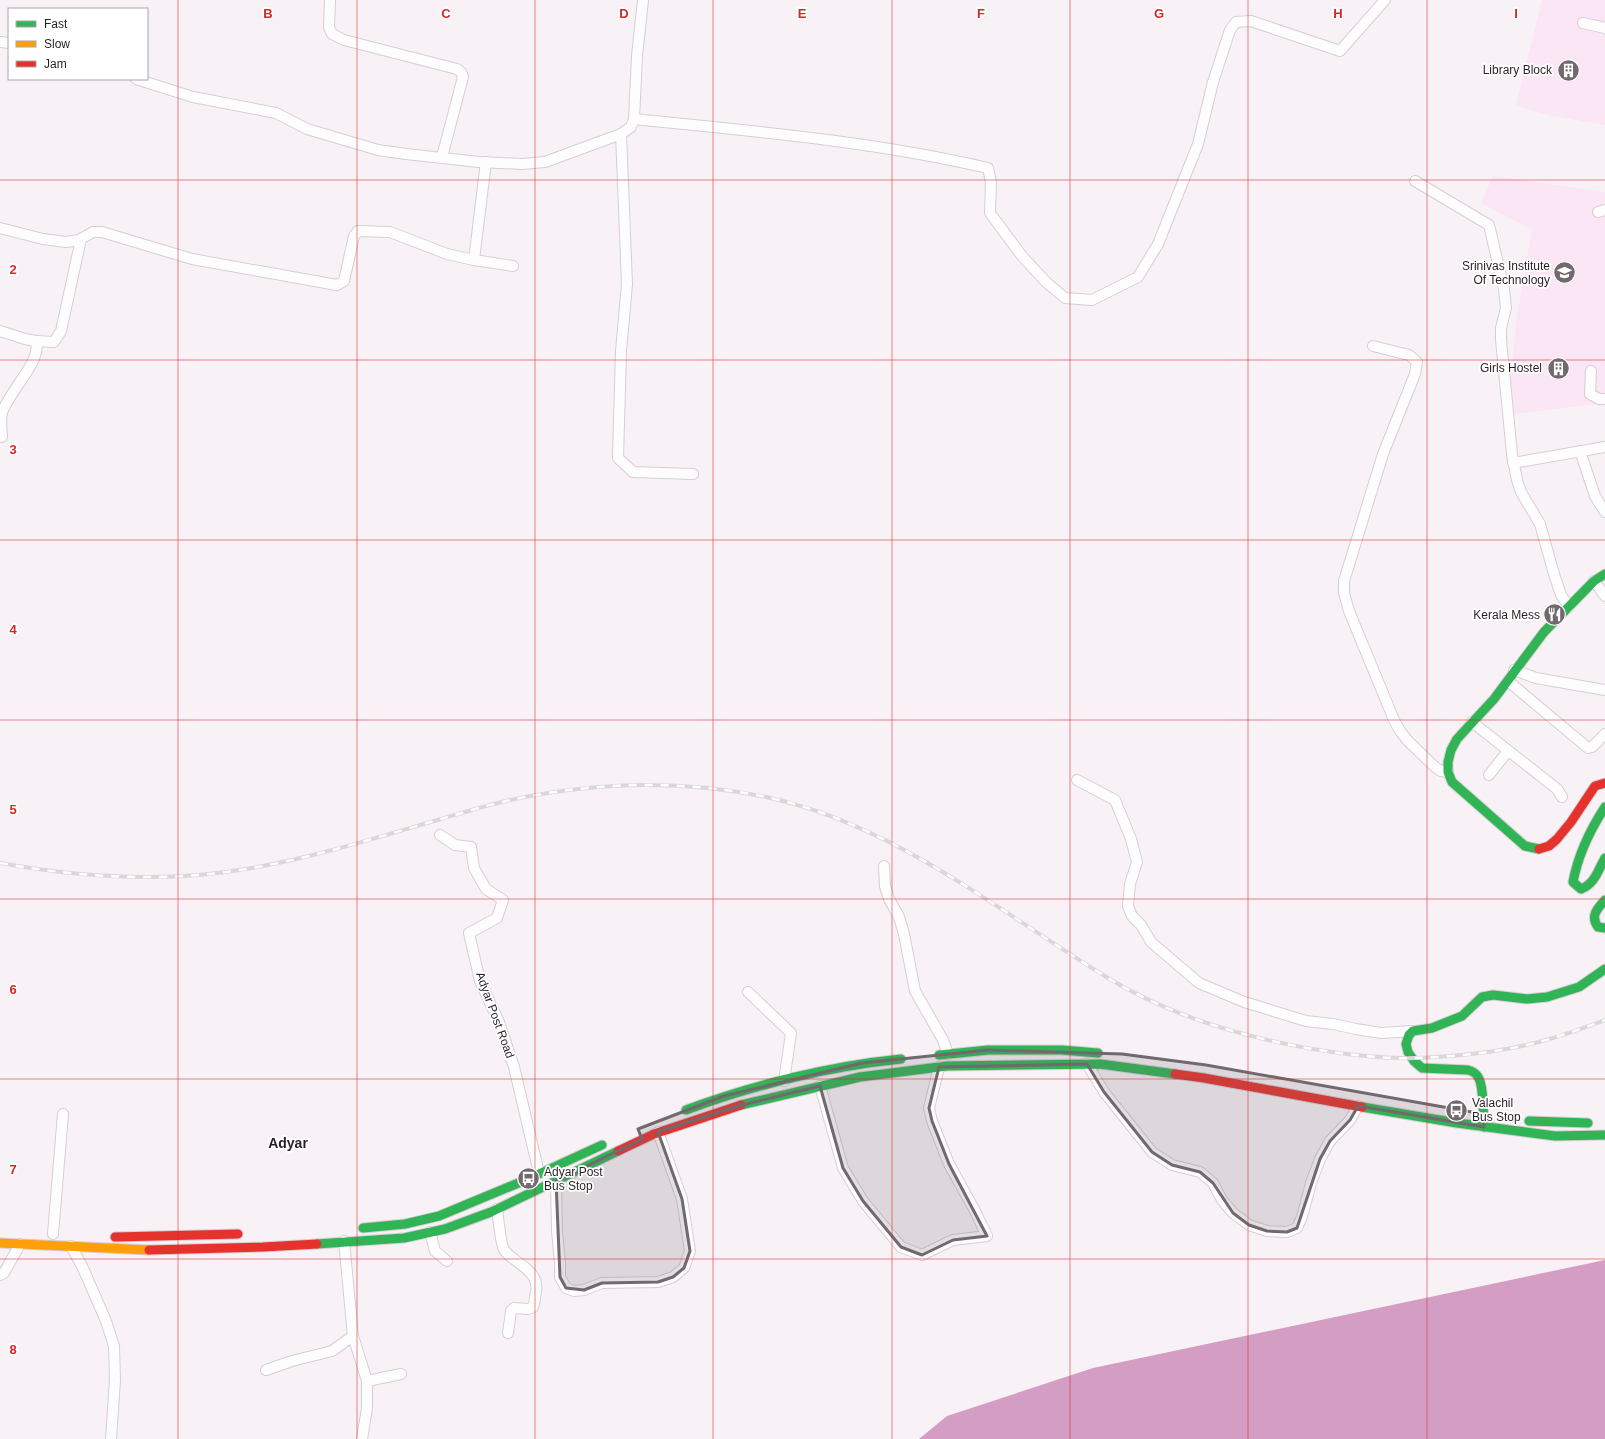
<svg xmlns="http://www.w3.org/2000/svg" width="1605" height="1439" font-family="Helvetica,sans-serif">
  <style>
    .built { fill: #fae6f4 }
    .water { fill: #d49dc4 }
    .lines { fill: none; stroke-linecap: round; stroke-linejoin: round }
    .street-casing { stroke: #d7ced4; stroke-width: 12 }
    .fast-casing { stroke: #d7ced4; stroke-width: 11 }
    .slow-casing { stroke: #d7ced4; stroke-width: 11 }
    .jam-casing { stroke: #d7ced4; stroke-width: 11 }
    .street { stroke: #fefdfe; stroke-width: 10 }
    .fast { stroke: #30b455; stroke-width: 9 }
    .slow { stroke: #ff9f0a; stroke-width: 9 }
    .jam { stroke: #e5322d; stroke-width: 9 }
    .rail-casing { stroke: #d9d7d8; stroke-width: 4 }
    .rail { stroke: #fff; stroke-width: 2.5; stroke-dasharray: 8; stroke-linecap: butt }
    .marked { fill: #72696f; fill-opacity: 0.2; stroke: #72696f; stroke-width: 3; stroke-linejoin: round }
    .grid { fill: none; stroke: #d62828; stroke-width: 1; stroke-opacity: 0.55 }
    .labels { text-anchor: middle; stroke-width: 3.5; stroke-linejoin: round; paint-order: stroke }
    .poi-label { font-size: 12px; fill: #2a1f26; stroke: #fff; text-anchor: end }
    .street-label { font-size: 12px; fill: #2a1f26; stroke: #fff }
    .quarter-label { font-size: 14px; font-weight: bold; fill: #2a1f26; stroke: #fff }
    .grid-label { font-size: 13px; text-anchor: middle; font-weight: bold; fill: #d62828; stroke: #fff; stroke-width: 3.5; stroke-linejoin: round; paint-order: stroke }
  </style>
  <rect width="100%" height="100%" fill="#f8f2f6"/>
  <g class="built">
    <path d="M1542,0H1605V125L1547,115L1516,105Z"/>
    <path d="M1493,176L1605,192V403L1514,414L1510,379L1517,316L1532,230L1481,203Z"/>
  </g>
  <path class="water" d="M1605,1260V1439H919L947,1416L1093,1368Z"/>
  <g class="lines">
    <defs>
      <g id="street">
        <path d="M330,0L329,27L332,34L344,40L457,69L461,72L463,77L442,157"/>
        <path d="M1583,23L1605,28"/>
        <path d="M0,42L9,43"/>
        <path d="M136,79L193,97L276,113L307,129L378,150L406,154L479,162L523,164L545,162L621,134L631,127L634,119L637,56L643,0"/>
        <path d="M634,119C752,131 872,141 988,168L991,183L990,213L1022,256L1046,282L1065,298L1092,300L1138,277L1158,244L1198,144L1213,82L1230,30L1236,22L1251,21L1340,51L1385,0"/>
        <path d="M621,134L627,284L621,351L618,458L633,472L693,474"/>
        <path d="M1415,181L1489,225L1504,289L1506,308L1501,328V340L1512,454L1517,480L1521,492L1540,524L1554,574L1561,595L1569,607"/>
        <path d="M1598,212L1605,210"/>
        <path d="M0,228L43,239L66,242L79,240L93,232H102L192,259L337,285L344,281L354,236L358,231L390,232L447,254L474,260L486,162"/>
        <path d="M474,260L513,266"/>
        <path d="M0,331L25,339L36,341C42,362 8,392 2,413C0,420 2,430 2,437"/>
        <path d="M36,341L54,342L61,331L81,239"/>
        <path d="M1373,346L1409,355L1417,362L1415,374L1383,454L1344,581V593L1349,611L1394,720L1400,731L1408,741L1435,767L1441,771L1448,772"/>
        <path d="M1591,371L1590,394L1599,399H1605"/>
        <path d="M1580,451L1595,496L1605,512"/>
        <path d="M1513,463L1605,447"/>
        <path d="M1594,581L1605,596"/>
        <path d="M1514,670L1536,678L1605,690"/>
        <path d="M1508,681L1588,748L1592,747L1605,734"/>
        <path d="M1472,722L1557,789L1562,797"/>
        <path d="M1489,775L1508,751"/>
        <path d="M1077,780L1115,800L1131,839L1137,862L1130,884L1128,906L1132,916L1141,925L1151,942L1199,983L1244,1002L1306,1021L1333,1024L1356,1029L1381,1033L1412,1031"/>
        <path d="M440,835L455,845L471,847L474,868L486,889L503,900L497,918L469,933L480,981L499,1022L514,1067L539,1173"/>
        <path d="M884,866L885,886L889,899L899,917L904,934L915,991L943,1040L948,1054"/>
        <path d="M748,992L791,1033L784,1081"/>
        <path d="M1087,1064L1104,1092L1152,1152L1172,1165L1200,1172L1213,1183L1222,1200L1233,1213L1249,1225L1267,1231L1287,1232L1297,1228L1302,1217L1311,1183L1320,1159L1330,1141L1350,1120L1358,1106"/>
        <path d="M820,1086L843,1168L863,1201L901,1247L922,1255L953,1240L987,1236L974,1209L949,1164L932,1121L929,1108L939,1067"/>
        <path d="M556,1181L557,1231L560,1263V1277L566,1288L574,1291L584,1290L602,1283L658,1282L673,1277L684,1268L690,1251L682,1199L658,1132"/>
        <path d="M497,1209C498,1217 501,1245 504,1250C515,1264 540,1270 536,1292C535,1297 535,1302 533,1307L528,1309L514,1308L511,1311L508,1333"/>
        <path d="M430,1232L435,1251L447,1261"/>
        <path d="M53,1234L63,1114"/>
        <path d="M344,1241L353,1336L367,1381V1408L362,1439"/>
        <path d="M71,1246L82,1266L106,1321L114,1346L115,1380L111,1439"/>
        <path d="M0,1275L4,1273L20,1244"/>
        <path d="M266,1370L292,1361L332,1351L353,1336"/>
        <path d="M367,1381L401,1374"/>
      </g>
      <g id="fast">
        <path d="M1605,807C1590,830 1578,855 1573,882L1581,889C1595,884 1598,870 1605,858"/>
        <path d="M1539,849L1525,846L1452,782L1448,772V762L1451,750L1457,739L1494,699L1544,632L1594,581L1605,574"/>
        <path d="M1605,900C1597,909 1590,916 1598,927L1605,928"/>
        <path d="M939,1055L988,1050H1062L1098,1053"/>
        <path d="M741,1105L860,1077L947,1066L1100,1064L1175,1074"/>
        <path d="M1362,1107L1457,1123L1555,1136L1605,1135"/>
        <path d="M686,1110C753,1085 830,1066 901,1059"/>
        <path d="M1529,1121L1588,1123"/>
        <path d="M1484,1127C1483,1116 1484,1085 1478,1077C1476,1073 1472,1071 1468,1070L1422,1068L1414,1061L1408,1052L1406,1044L1409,1035L1413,1031L1432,1028L1462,1016L1482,997L1493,995L1527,999L1547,997L1579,987L1605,969"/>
        <path d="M363,1228L405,1224L439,1216L528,1179L602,1145"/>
        <path d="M317,1244L404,1238L445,1229L491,1212L618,1151"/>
      </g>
      <path id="slow" d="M0,1243L149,1250"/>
      <g id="jam">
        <path d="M1539,849L1549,846L1557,839L1571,822L1595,786L1605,783"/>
        <path d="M1175,1074L1204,1078L1362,1107"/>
        <path d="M618,1151L654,1134L741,1105"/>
        <path d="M115,1237L238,1234"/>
        <path d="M149,1250L263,1247L317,1244"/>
      </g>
    </defs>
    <use href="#street" class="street-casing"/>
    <use href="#fast" class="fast-casing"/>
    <use href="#slow" class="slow-casing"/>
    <use href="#jam" class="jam-casing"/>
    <use href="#street" class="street"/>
    <use href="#fast" class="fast"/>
    <use href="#slow" class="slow"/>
    <use href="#jam" class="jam"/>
    <defs>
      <path id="rail" d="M0,863C83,878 169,883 252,868C316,857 378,837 441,819C462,813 484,806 506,801C592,782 679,779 766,797C894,824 998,911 1108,978C1177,1020 1260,1042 1339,1053C1364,1056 1390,1059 1415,1058C1443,1057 1472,1055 1500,1050C1536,1045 1570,1033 1605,1020"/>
    </defs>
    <use href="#rail" class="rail-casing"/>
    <use href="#rail" class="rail"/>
  </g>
  <path class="marked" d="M988,1050L1122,1054L1206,1065L1483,1114L1484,1127L1358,1106L1350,1120L1330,1141L1320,1159L1297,1228L1287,1232L1267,1231L1249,1225L1233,1213L1213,1183L1200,1172L1172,1165L1152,1152L1104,1092L1087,1064L939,1067L929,1108L932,1121L949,1164L987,1236L953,1240L922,1255L901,1247L863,1201L843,1168L820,1086L739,1106L658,1132L682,1199L690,1251L684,1268L673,1277L658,1282L602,1283L584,1290L566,1288L560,1277L556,1181L642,1139L638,1129L724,1096L862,1063Z"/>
  <path class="grid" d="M178,0V1439M357,0V1439M535,0V1439M713,0V1439M892,0V1439M1070,0V1439M1248,0V1439M1427,0V1439M0,180H1605M0,360H1605M0,540H1605M0,720H1605M0,899H1605M0,1079H1605M0,1259H1605"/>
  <defs>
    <symbol id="building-disc" viewBox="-11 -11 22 22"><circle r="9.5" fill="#72696f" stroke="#fff"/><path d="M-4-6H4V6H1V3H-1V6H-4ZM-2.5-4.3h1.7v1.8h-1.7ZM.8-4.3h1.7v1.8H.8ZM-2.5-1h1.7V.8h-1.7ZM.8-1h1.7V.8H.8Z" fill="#fff"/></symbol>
    <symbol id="university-disc" viewBox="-11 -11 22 22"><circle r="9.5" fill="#72696f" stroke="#fff"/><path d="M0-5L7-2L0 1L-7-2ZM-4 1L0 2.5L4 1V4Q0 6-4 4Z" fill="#fff"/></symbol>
    <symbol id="restaurant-disc" viewBox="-11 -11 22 22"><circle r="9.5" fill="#72696f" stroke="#fff"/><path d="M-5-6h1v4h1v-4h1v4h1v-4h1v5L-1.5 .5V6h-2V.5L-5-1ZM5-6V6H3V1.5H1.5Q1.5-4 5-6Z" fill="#fff"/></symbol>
    <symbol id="bus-disc" viewBox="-11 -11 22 22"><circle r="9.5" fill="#72696f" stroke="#fff"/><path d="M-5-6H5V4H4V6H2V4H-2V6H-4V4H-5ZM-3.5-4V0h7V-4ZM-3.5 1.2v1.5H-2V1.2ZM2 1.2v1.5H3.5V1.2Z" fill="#fff"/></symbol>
  </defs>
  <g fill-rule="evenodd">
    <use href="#building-disc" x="1556" y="58" width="25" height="25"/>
    <use href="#university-disc" x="1552" y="260" width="25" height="25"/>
    <use href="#building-disc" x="1546" y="356" width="25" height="25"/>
    <use href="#restaurant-disc" x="1542" y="602" width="25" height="25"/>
    <use href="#bus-disc" x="1444" y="1098" width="25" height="25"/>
    <use href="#bus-disc" x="516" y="1166" width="25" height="25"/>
  </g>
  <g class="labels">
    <g class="poi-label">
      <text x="1552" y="74">Library Block</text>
      <text x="1550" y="270">Srinivas Institute<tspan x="1550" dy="14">Of Technology</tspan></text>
      <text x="1542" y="372">Girls Hostel</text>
      <text x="1540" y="619">Kerala Mess</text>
      <text x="1472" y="1107" text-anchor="start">Valachil<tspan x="1472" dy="14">Bus Stop</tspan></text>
      <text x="544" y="1176" text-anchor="start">Adyar Post<tspan x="544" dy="14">Bus Stop</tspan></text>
    </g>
    <g class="street-label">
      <text transform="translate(495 1015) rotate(70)" y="4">Adyar Post Road</text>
    </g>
    <g class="quarter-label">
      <text x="288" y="1148">Adyar</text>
    </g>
  </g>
  <g class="grid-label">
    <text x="268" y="18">B</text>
    <text x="446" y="18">C</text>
    <text x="624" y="18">D</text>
    <text x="802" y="18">E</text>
    <text x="981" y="18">F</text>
    <text x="1159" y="18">G</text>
    <text x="1338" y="18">H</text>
    <text x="1516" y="18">I</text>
    <text x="13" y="274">2</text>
    <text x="13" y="454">3</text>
    <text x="13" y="634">4</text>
    <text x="13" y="814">5</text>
    <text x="13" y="994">6</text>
    <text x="13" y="1174">7</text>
    <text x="13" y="1354">8</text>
  </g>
  <rect x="8" y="8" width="140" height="72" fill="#ffffff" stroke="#aaa5a8"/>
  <rect x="16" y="21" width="20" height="6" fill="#30b455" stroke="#aaa5a8"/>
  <text x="44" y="28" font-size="12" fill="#2a1f26">Fast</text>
  <rect x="16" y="41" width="20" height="6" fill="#ff9f0a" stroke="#aaa5a8"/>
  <text x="44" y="48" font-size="12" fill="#2a1f26">Slow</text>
  <rect x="16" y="61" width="20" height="6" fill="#e5322d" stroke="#aaa5a8"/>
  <text x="44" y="68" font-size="12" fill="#2a1f26">Jam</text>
</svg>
